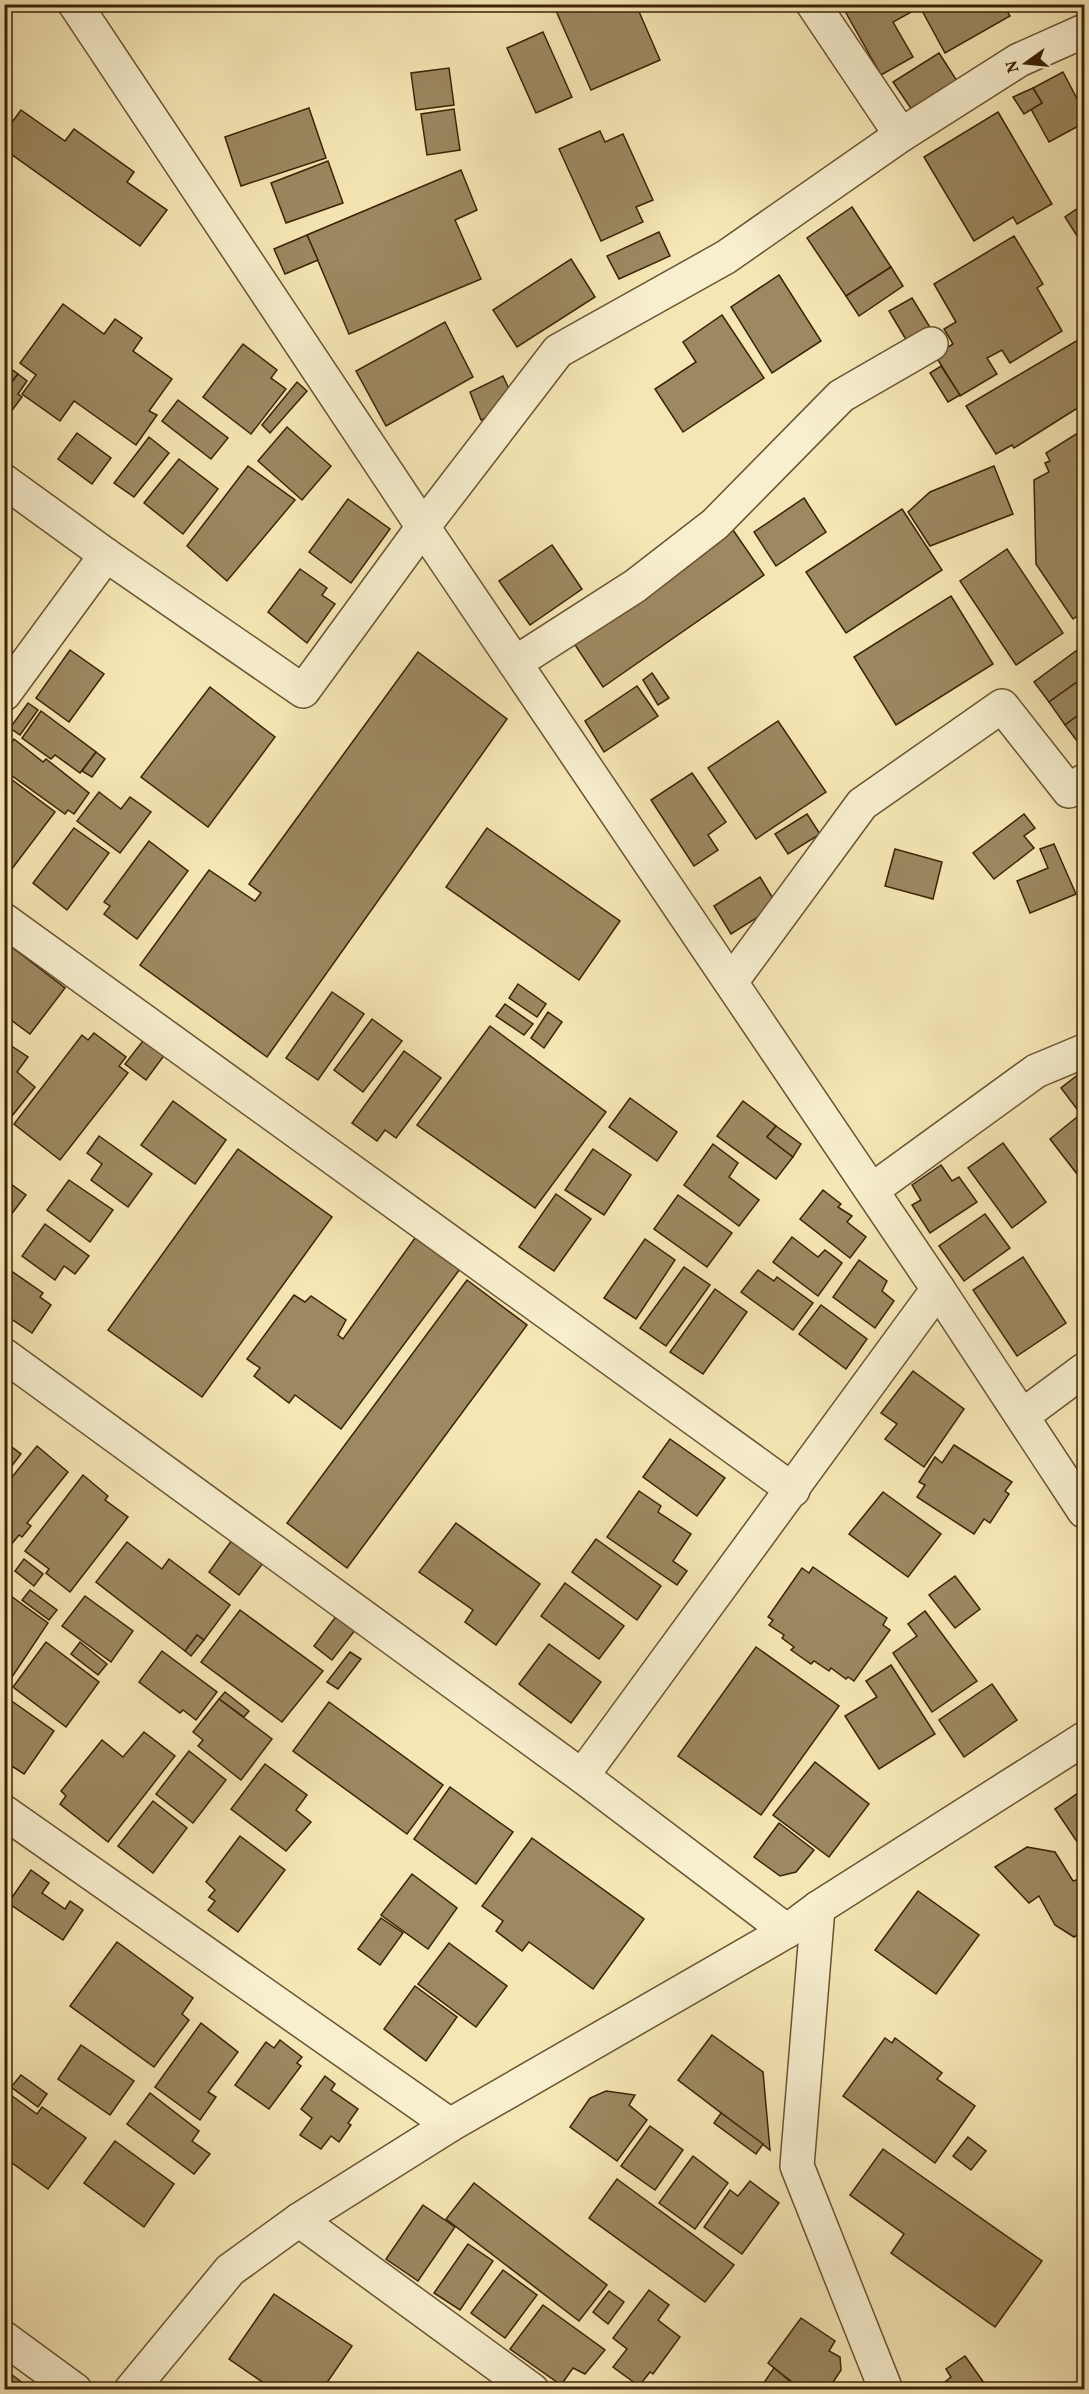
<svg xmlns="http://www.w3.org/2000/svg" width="1089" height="2394" font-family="Vollkorn,serif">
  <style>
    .building { fill: #9c8861; stroke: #3c2206; stroke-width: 1.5 }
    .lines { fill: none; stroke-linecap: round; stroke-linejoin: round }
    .minor-casing { stroke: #6a5332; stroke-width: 36 }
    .minor { stroke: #f8efcf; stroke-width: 33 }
  </style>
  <rect width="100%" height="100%" fill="#f5e7b5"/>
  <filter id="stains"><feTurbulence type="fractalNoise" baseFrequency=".00333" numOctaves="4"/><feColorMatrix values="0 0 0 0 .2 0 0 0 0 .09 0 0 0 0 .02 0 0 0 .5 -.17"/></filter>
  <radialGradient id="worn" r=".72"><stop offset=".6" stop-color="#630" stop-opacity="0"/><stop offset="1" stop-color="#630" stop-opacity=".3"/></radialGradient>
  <g class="building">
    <path d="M553,4H644L637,7L660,60L591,90Z"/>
    <path d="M841,4H1003L1010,16L945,53L920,7L893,22L913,57L881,75Z"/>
    <path d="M543,32L572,97L536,113L507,48Z"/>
    <path d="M939,53L957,81L912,110L893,82Z"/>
    <path d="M449,68L454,105L416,110L411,73Z"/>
    <path d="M1063,72L1084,112V123L1049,142L1031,109L1042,103L1033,88Z"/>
    <path d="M1033,88L1042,103L1024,114L1013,97Z"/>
    <path d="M309,108L326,158L241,186L225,137Z"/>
    <path d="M454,109L460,150L427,155L421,114Z"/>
    <path d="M21,110L65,141L74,129L134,172L127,182L167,210L140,246L4,149V133Z"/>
    <path d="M998,112L1052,204L1017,224L1013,217L974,241L924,157Z"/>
    <path d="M600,131L605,142L623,134L653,200L636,207L643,222L601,241L559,149Z"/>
    <path d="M328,161L343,203L286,223L271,183Z"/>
    <path d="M461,170L477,210L455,220L481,279L349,334L307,235Z"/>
    <path d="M1084,204V247L1065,217Z"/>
    <path d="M852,207L891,267L846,296L807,238Z"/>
    <path d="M659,232L670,256L619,279L607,256Z"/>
    <path d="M307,235L318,260L285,274L274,249Z"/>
    <path d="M1014,236L1043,284L1037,288L1062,331L1010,363L1002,350L987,358L997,374L960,396L935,355L953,344L944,329L956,322L934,284Z"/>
    <path d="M571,259L595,297L517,347L493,310Z"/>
    <path d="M891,267L903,286L859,316L846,296Z"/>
    <path d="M779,275L821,341L772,373L731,307Z"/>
    <path d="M912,298L931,329L908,343L889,311Z"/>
    <path d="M63,304L104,334L115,319L142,338L133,351L172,379L149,411L157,415L136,445L74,401L60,421L22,394L36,375L20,363Z"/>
    <path d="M722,315L764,378L683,432L655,389L696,362L683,342Z"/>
    <path d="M445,322L473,377L386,426L356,371Z"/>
    <path d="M1083,337L1084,363L1078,366L1084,377V404L1014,448L1012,445L996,454L966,406Z"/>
    <path d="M243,344L277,370L271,378L286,389L251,434L203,397Z"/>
    <path d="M4,364L18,374L4,392Z"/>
    <path d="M941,366L960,395L948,402L930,373Z"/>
    <path d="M18,374L27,381L18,394L22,397L4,421V392Z"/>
    <path d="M503,376L510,391L499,412L481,420L470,392Z"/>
    <path d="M297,382L307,391L270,433L262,425Z"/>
    <path d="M178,400L228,438L211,459L162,421Z"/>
    <path d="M287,427L331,466L302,500L258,461Z"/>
    <path d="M1084,429V611L1073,619L1036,564L1034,480L1049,472L1045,463L1050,461L1046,453Z"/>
    <path d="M77,433L111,458L92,484L58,459Z"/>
    <path d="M149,437L169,453L134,497L114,483Z"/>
    <path d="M179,459L218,489L183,534L144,503Z"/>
    <path d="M248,466L295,500L227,581L187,546Z"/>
    <path d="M994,466L1013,514L930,546L908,512L930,492Z"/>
    <path d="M804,498L826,532L776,566L754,532Z"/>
    <path d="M348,499L390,529L351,583L309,552Z"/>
    <path d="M902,509L942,570L846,633L806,572Z"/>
    <path d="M733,530L764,575L603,687L573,642Z"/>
    <path d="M552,545L582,589L530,625L499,581Z"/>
    <path d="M1007,549L1063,633L1016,665L960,581Z"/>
    <path d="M300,569L327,588L322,595L335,604L307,643L268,612Z"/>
    <path d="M951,596L993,664L896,725L854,657Z"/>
    <path d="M1084,645V677L1049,702L1034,682Z"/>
    <path d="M70,650L104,674L69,722L36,698Z"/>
    <path d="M418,652L507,719L267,1057L140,965L209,870L255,901L261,893L249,884Z"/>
    <path d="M652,673L669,698L658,705L643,680Z"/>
    <path d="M1084,677V711L1065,725L1049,702Z"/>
    <path d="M637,686L658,716L604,752L585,721Z"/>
    <path d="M210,687L275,737L208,827L141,777Z"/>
    <path d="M28,703L38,710L20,735L10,728Z"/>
    <path d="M41,711L96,752L80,773L55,755L51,759L22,738Z"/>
    <path d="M1084,711V742L1080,745L1065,725Z"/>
    <path d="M778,721L826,792L756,839L708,768Z"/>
    <path d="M14,739L43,762L46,759L89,793L74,814L68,810L65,814L4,770V753Z"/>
    <path d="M96,752L105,759L92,777L82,771Z"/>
    <path d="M692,773L726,822L708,835L718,850L694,866L651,800Z"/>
    <path d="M7,776L55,812L8,874L4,872V779Z"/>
    <path d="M99,792L121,809L130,797L151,812L120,853L77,821Z"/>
    <path d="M807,814L820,834L788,854L775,834Z"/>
    <path d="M1024,814L1035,828L1024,836L1034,848L994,879L973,853Z"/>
    <path d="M74,828L109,853L67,910L33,883Z"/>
    <path d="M487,828L620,921L579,980L446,887Z"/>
    <path d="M149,841L188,871L137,939L104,914L110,906L104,902Z"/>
    <path d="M1054,844L1076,894L1030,913L1017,881L1048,868L1040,849Z"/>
    <path d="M895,849L942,862L933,899L885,886Z"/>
    <path d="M760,877L777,905L731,934L714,906Z"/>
    <path d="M8,944L65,988L30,1034L4,1015V949Z"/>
    <path d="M518,984L546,1004L537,1017L509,998Z"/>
    <path d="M332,992L364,1014L318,1080L286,1058Z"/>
    <path d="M505,1004L533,1024L524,1035L496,1016Z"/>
    <path d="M548,1012L562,1022L544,1048L531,1038Z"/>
    <path d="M372,1019L402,1041L363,1092L334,1070Z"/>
    <path d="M490,1026L606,1112L535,1208L417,1125Z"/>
    <path d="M94,1033L126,1057L119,1066L128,1073L60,1160L14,1124L82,1035L88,1040Z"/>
    <path d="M146,1037L166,1053L146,1080L125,1064Z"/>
    <path d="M4,1041L28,1057L17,1072L35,1087L4,1126Z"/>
    <path d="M404,1051L441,1078L396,1138L385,1130L377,1141L352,1123Z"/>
    <path d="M1084,1070V1109L1080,1113L1061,1088Z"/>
    <path d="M630,1098L677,1132L657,1161L609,1127Z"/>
    <path d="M173,1101L226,1140L195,1184L141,1145Z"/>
    <path d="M743,1101L776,1126L767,1137L793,1157L776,1179L717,1136Z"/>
    <path d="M1077,1117L1084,1126V1183L1050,1139Z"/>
    <path d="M776,1126L801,1144L793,1157L767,1137Z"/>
    <path d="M99,1136L152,1174L128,1207L91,1180L102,1164L87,1153Z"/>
    <path d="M1003,1143L1046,1202L1012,1228L968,1168Z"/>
    <path d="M713,1144L738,1163L729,1177L759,1200L739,1226L684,1185Z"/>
    <path d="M238,1149L332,1217L202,1397L108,1330Z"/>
    <path d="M593,1149L631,1175L604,1215L565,1190Z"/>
    <path d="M941,1165L952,1181L959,1177L977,1202L930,1233L912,1205L921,1200L912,1185Z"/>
    <path d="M4,1179L26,1195L4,1224Z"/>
    <path d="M69,1180L113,1210L90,1242L47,1210Z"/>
    <path d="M823,1190L841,1204L838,1207L852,1216L847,1222L866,1237L850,1258L800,1219Z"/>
    <path d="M556,1194L591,1219L554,1271L519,1247Z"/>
    <path d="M678,1195L732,1233L707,1267L654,1229Z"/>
    <path d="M985,1214L1010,1248L964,1281L939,1246Z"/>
    <path d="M45,1224L89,1256L75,1274L64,1266L55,1280L22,1256Z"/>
    <path d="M792,1237L818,1257L825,1250L842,1263L818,1296L773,1262Z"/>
    <path d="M415,1238L460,1269L341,1429L295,1395L289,1403L254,1376L260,1368L247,1359L294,1295L305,1302L311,1296L346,1320L338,1335L343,1339Z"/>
    <path d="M645,1239L675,1260L636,1319L604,1298Z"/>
    <path d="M1023,1257L1066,1323L1017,1356L973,1290Z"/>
    <path d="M859,1260L887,1281L882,1291L894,1301L875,1328L833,1297Z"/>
    <path d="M4,1266L43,1293L40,1297L51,1305L32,1333L4,1314Z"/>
    <path d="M684,1267L710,1285L666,1346L640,1328Z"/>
    <path d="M758,1270L774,1281L777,1277L813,1303L793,1330L741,1292Z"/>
    <path d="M467,1280L527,1325L347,1568L287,1523Z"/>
    <path d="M715,1289L747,1312L703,1374L670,1352Z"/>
    <path d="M821,1305L867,1339L846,1369L799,1334Z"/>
    <path d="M913,1371L964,1409L924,1467L885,1439L897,1424L881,1413Z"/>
    <path d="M670,1439L725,1478L697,1516L643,1477Z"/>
    <path d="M4,1441L21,1454L4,1476Z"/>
    <path d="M954,1445L1012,1482L1005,1491L1009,1494L990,1523L984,1519L974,1534L917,1497L925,1485L919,1482L935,1457L942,1463Z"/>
    <path d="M37,1446L68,1472L27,1523L31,1526L22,1537L19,1535L6,1551L4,1487Z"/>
    <path d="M83,1475L108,1496L105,1500L128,1517L70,1592L46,1573L49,1569L25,1551Z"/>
    <path d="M639,1491L661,1506L658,1512L691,1534L673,1561L687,1571L677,1585L607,1537Z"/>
    <path d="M883,1492L941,1534L908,1577L849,1534Z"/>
    <path d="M456,1523L540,1584L496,1645L465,1622L473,1610L419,1572Z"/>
    <path d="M596,1539L661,1586L637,1620L572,1572Z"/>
    <path d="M232,1540L263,1563L239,1595L209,1572Z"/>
    <path d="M127,1542L162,1569L169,1559L230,1605L204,1640L197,1635L185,1651L96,1582Z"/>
    <path d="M24,1559L43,1574L34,1586L15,1571Z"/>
    <path d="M813,1567L887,1618L883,1625L890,1630L854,1681L848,1677L846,1679L831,1668L829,1671L814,1661L811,1664L791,1650L794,1647L782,1638L784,1635L769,1625L773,1620L768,1617L802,1568L809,1573Z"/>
    <path d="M955,1576L980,1609L955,1628L929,1595Z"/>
    <path d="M565,1583L624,1626L599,1659L541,1616Z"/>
    <path d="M30,1590L57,1610L49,1620L22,1600Z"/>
    <path d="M4,1591L48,1623L4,1689Z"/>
    <path d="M85,1596L133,1631L111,1662L62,1626Z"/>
    <path d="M240,1610L323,1671L282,1722L201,1662Z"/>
    <path d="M925,1611L977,1681L932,1712L893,1653L917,1636L908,1624Z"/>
    <path d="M337,1615L356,1629L332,1660L314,1646Z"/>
    <path d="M197,1635L204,1640L191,1656L185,1651Z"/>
    <path d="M46,1642L99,1682L66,1727L13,1687Z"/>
    <path d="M80,1642L107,1664L98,1675L71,1654Z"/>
    <path d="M549,1644L601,1682L571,1723L519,1684Z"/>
    <path d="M756,1647L839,1706L761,1815L678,1756Z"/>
    <path d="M162,1651L217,1692L196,1720L183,1710L180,1713L139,1682Z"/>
    <path d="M350,1652L361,1659L338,1689L327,1682Z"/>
    <path d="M891,1665L935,1734L879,1769L845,1716L877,1697L866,1681Z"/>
    <path d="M992,1684L1017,1720L964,1757L939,1720Z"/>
    <path d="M225,1692L249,1711L244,1717L219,1699Z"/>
    <path d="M6,1697L54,1731L24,1774L4,1761Z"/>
    <path d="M219,1699L272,1739L241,1780L198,1746L203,1740L193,1732Z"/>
    <path d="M329,1702L443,1785L407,1834L293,1751Z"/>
    <path d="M144,1732L175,1756L108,1842L60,1804L66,1796L61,1791L102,1740L123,1757Z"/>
    <path d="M189,1751L226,1780L193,1823L156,1794Z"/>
    <path d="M815,1762L869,1804L829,1857L773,1815Z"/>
    <path d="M265,1764L307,1795L296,1810L311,1822L286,1851L231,1809Z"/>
    <path d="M450,1787L513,1832L476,1884L414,1839Z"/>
    <path d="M1084,1789V1852L1055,1809Z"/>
    <path d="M153,1801L187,1828L153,1873L118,1846Z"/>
    <path d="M779,1823L814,1850L796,1872L780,1876L754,1857Z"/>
    <path d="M240,1836L285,1870L238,1932L208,1910L215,1901L209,1897L215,1890L206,1882Z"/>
    <path d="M532,1838L644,1919L593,1989L529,1942L522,1951L496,1931L503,1921L482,1906Z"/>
    <path d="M1027,1847L1055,1852L1073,1881L1084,1878V1931L1074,1937L1055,1925L1039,1896L1029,1903L995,1867Z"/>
    <path d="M31,1870L49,1883L42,1893L65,1909L70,1901L83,1910L63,1940L8,1903Z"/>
    <path d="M412,1874L457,1908L428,1949L381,1915Z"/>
    <path d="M918,1891L979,1935L936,1994L875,1950Z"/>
    <path d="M381,1918L403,1933L380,1965L358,1949Z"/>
    <path d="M117,1942L193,1998L182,2014L189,2020L154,2067L70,2006Z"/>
    <path d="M449,1943L507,1986L476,2027L418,1984Z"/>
    <path d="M415,1986L457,2017L426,2061L384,2029Z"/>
    <path d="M201,2023L238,2052L208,2092L216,2097L200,2120L155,2087Z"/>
    <path d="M712,2035L763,2072L770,2150L678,2080Z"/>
    <path d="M885,2038L892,2043L895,2038L942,2073L937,2079L975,2106L935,2163L843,2096Z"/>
    <path d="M280,2040L302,2057L297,2063L301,2066L269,2109L235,2085L266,2042L274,2048Z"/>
    <path d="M81,2045L134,2081L110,2115L58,2079Z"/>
    <path d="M21,2075L47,2094L38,2107L11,2087Z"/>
    <path d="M325,2076L335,2084L331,2090L358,2109L348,2123L351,2125L339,2142L331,2136L321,2149L300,2135L312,2118L301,2109Z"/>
    <path d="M606,2091L635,2095L629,2105L647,2120L617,2161L570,2127L590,2098Z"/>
    <path d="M8,2093L37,2114L42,2107L86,2138L48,2189L4,2157V2098Z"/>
    <path d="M150,2093L199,2131L192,2141L210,2154L194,2174L127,2124Z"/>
    <path d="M721,2113L763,2144L756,2154L714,2123Z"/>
    <path d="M650,2126L683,2150L655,2190L621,2166Z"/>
    <path d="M968,2137L986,2151L971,2170L953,2156Z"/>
    <path d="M115,2141L174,2184L144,2227L84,2183Z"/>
    <path d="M883,2149L1042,2261L995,2327L891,2253L904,2234L850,2195Z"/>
    <path d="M693,2156L728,2183L695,2229L659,2203Z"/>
    <path d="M617,2179L734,2265L705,2302L589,2218Z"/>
    <path d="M750,2181L779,2203L742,2254L704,2227L730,2190L738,2196Z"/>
    <path d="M474,2183L607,2285L579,2321L446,2219Z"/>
    <path d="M423,2205L455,2227L418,2281L386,2259Z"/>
    <path d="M468,2244L493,2261L460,2310L434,2293Z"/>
    <path d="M503,2270L537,2295L505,2338L471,2313Z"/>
    <path d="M649,2290L669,2305L658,2320L680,2337L653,2374L650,2372L639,2386L613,2367L627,2349L613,2338Z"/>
    <path d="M609,2291L624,2302L608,2324L593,2312Z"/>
    <path d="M274,2294L352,2346L322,2390H274L229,2359Z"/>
    <path d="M543,2305L605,2350L585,2374L573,2368L561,2385L510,2349Z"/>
    <path d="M801,2318L835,2341L829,2351L840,2357L841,2370L828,2390H802L768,2363Z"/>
    <path d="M965,2356L989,2390H935L951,2377L946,2369Z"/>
    <path d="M774,2368L793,2384L789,2390H759Z"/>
    <path d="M4,2369L31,2389L30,2390H4Z"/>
  </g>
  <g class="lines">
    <defs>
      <g id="minor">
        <path d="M75,4L423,527L938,1289L1084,1511"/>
        <path d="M813,4L901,135"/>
        <path d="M4,481L106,555L4,694"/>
        <path d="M106,555L303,691L423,527L558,351L726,257L901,135L1019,60L1084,31"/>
        <path d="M515,663L635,586L715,524L841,396L931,344"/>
        <path d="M4,920L793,1490"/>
        <path d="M731,982L862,804L1002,706L1069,791L1084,781"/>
        <path d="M872,1190L1036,1071L1084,1051"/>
        <path d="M4,1355L582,1776L787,1931"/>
        <path d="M1022,1416L1084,1370"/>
        <path d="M582,1776L938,1289"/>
        <path d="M4,1812L450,2125"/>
        <path d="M818,1908L797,2166L886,2390"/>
        <path d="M299,2220L532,2390"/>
        <path d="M4,2338L75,2390"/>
        <path d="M131,2390L230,2270L299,2220L450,2125L787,1931L818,1908L1084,1739"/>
      </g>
    </defs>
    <use href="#minor" class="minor-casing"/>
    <use href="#minor" class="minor"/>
  </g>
  <rect width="1089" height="2394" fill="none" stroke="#f5e7b5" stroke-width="24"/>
  <rect x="6" y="6" width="1077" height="2382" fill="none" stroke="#3c2206" stroke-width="3"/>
  <rect x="12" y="12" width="1065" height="2370" fill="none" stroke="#3c2206" stroke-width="1.5"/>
  <g transform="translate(1026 63) rotate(255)" stroke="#f8efcf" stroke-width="4.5" paint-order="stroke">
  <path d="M0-4.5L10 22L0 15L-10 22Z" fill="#3c2206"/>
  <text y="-9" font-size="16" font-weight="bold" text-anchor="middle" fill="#3c2206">N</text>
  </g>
  <rect width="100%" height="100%" filter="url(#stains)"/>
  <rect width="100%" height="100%" fill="url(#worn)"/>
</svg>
